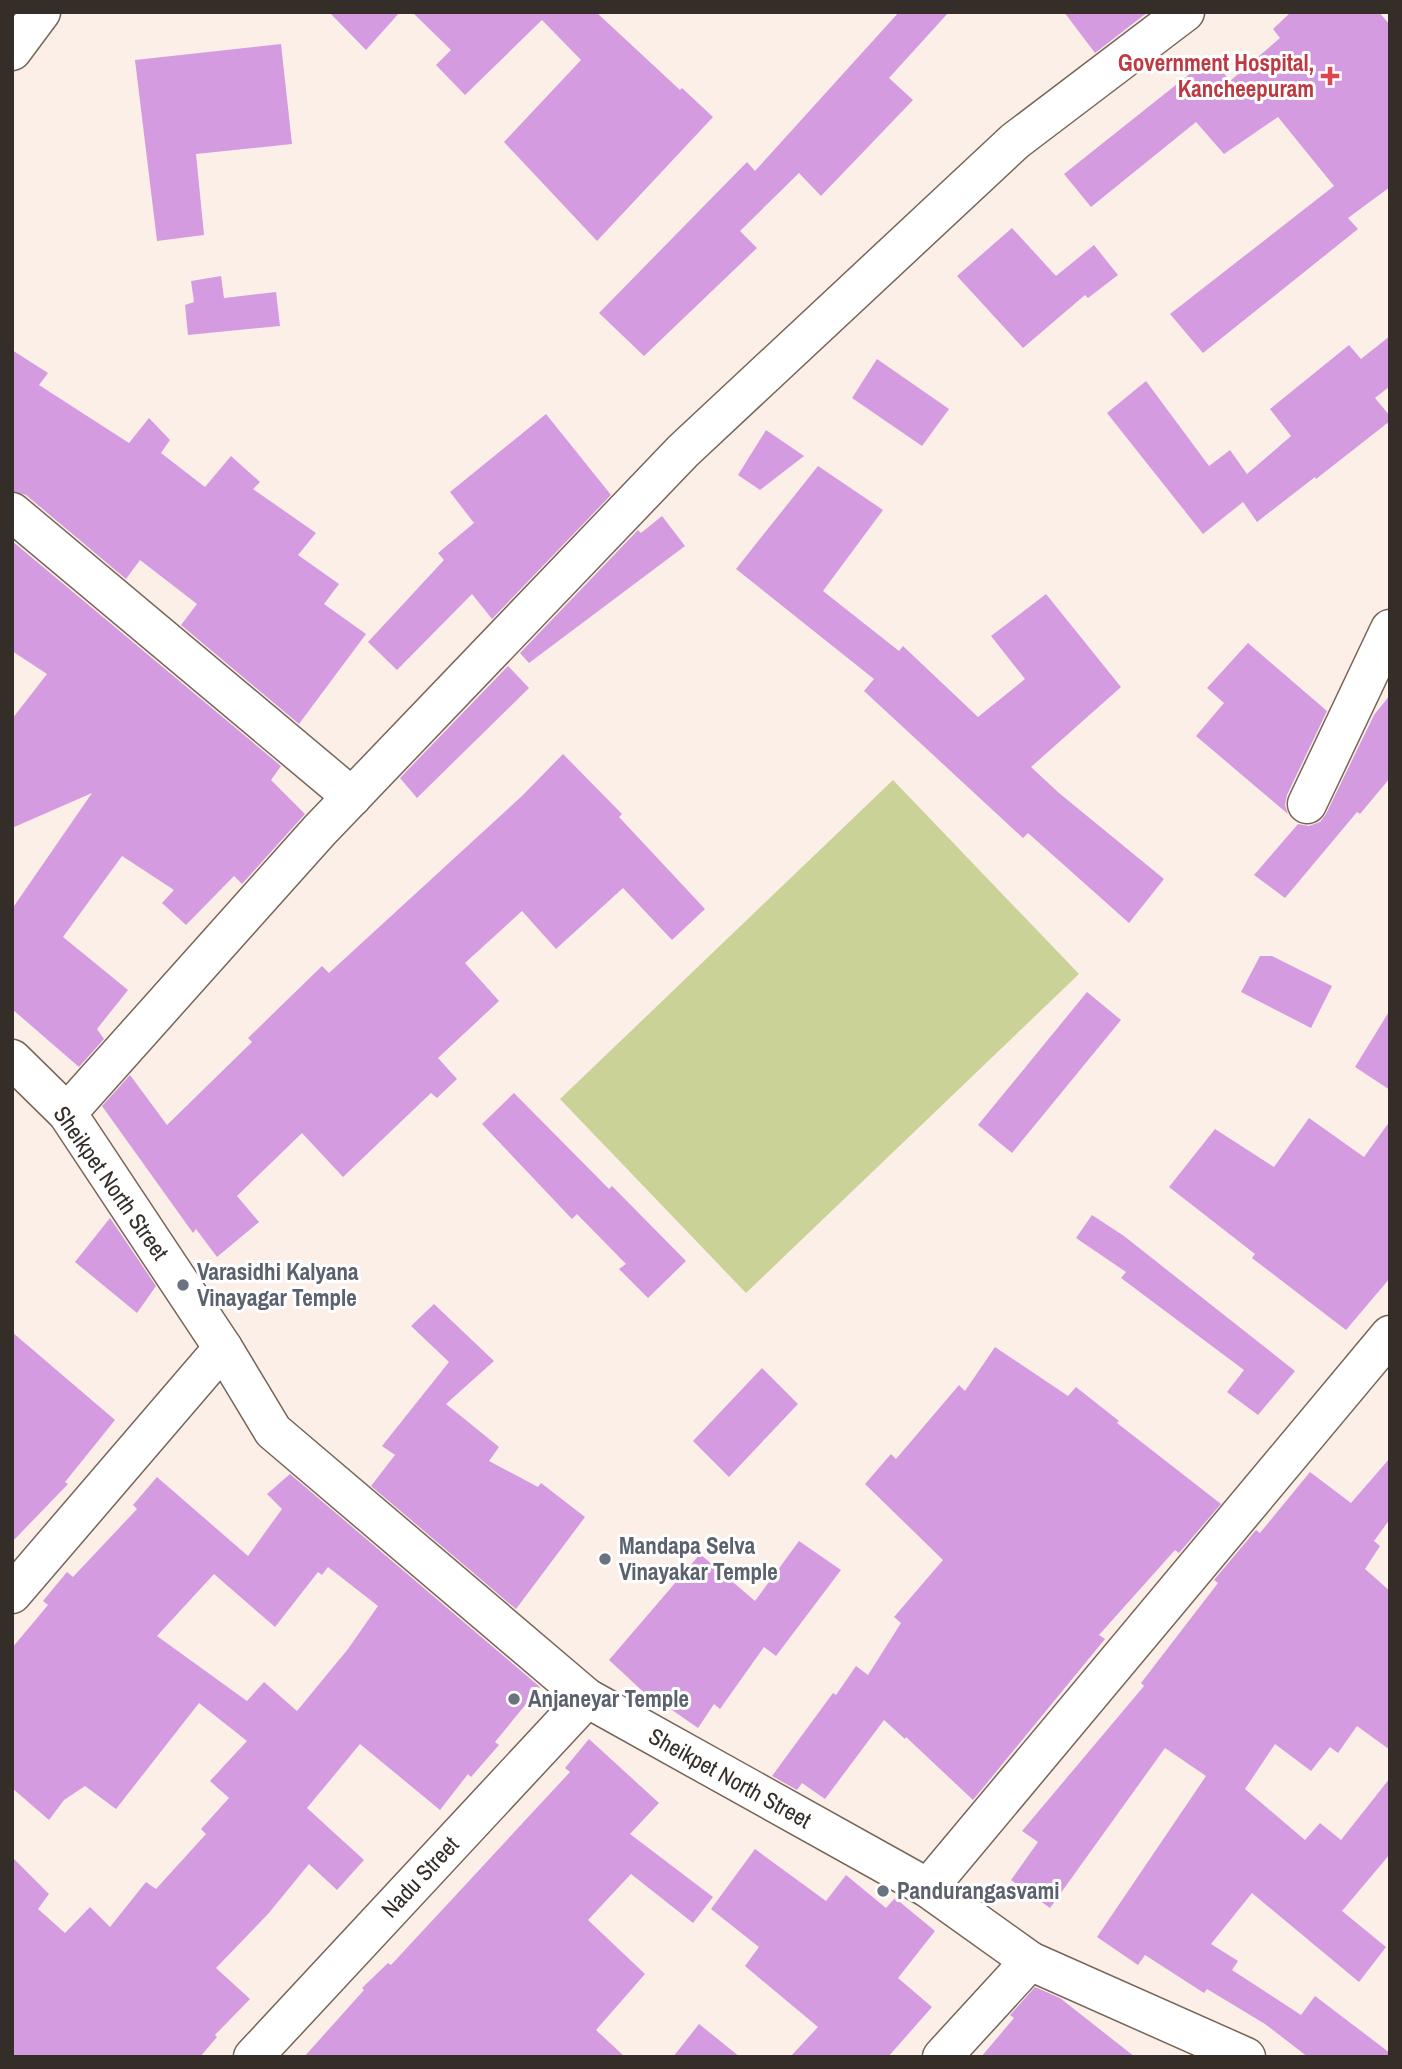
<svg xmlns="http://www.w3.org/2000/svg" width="1402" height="2069" font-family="'Archivo Narrow',sans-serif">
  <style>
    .green { fill: #cad297 }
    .building { fill: #d59be1; fill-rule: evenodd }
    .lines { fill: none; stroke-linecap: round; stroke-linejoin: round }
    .minor-casing { stroke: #77655a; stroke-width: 41 }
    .secondary-casing { stroke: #77655a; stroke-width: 41 }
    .minor { stroke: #fff; stroke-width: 38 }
    .secondary { stroke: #fff; stroke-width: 38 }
    .health-dot { fill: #e0444e; stroke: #fff; stroke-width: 2.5 }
    .worship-dot { fill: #6b7280; stroke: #fff; stroke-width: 2.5 }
    .labels { text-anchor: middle; stroke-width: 6; stroke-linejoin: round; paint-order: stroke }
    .health-label { font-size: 23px; font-weight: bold; fill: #be3a42; stroke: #fff; text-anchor: end }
    .street-label { font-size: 23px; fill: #352d28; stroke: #fff }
    .worship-label { font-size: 23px; font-weight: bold; fill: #5b616d; stroke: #fff; text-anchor: start }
  </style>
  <rect width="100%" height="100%" fill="#fcefe7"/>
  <path class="green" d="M893,780L1079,974L746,1293L560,1099Z"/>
  <g class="building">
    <path d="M329,12H400L366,50Z"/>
    <path d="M412,12H596L680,90L682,88L713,117L597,241L504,142L581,60L542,20L465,95L436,65L451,50Z"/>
    <path d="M899,12H949L889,78L913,100L821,196L799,173L740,231L757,248L644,356L599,313L747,162L755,171Z"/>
    <path d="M1064,12H1148L1095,53Z"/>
    <path d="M1291,12H1379L1390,25V187L1348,218L1358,229L1203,353L1170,314L1334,186L1278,117L1224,154L1196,122L1091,207L1064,174L1211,57L1230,81L1280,38L1273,29Z"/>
    <path d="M281,44L292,144L196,154L204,235L157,241L135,60Z"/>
    <path d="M1012,228L1056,276L1094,245L1118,275L1088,298L1085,295L1023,348L957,276Z"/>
    <path d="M221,276L224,298L276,292L280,326L188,335L185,305L194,302L191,281Z"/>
    <path d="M1390,336V386L1375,398L1390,416V421L1316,479L1315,477L1257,522L1243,502L1203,534L1107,413L1146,381L1209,466L1230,450L1247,474L1291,436L1270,409L1349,345L1361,359Z"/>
    <path d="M12,350L48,373L39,385L129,443L149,418L170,440L161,453L205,487L231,456L260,482L253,489L316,533L298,555L339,584L324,604L366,634L299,724L181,625L197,604L140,560L126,579L26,495L12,491Z"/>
    <path d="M877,359L949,409L922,446L852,398Z"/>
    <path d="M546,414L611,495L492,619L472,594L397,670L368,642L444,560L438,553L474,523L450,492Z"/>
    <path d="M766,430L804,456L760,490L738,475Z"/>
    <path d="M818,466L883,510L823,591L899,651L903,646L978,717L1025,679L991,636L1046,594L1121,687L1031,767L1059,793L1164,879L1129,923L1028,833L1023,838L864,691L874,679L736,569Z"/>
    <path d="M662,516L685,546L529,663L520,653L638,530L641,533Z"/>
    <path d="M12,541L281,766L271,780L305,814L242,884L234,876L186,925L162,903L174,890L122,856L63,937L128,990L97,1029L104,1039L79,1067L12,1009V909L92,793L12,828V719L47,674L12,651Z"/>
    <path d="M1248,643L1327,711L1287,795L1285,805L1288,814L1196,736L1224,703L1207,688Z"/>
    <path d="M508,666L529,688L417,798L400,778Z"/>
    <path d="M1390,695V778L1360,814L1357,812L1285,898L1254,875L1298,824L1309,826L1320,822L1326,814L1374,715Z"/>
    <path d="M563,754L622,814L619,817L705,909L672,940L623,888L556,949L522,911L465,963L499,1001L438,1058L457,1079L437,1098L431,1093L343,1177L302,1133L237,1196L259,1222L217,1257L196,1229L193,1233L102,1106L130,1075L167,1125L252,1042L248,1038L322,966L329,973L523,795Z"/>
    <path d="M1260,956H1272L1332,986L1311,1028L1241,992Z"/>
    <path d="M1087,992L1121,1020L1012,1153L978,1125Z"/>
    <path d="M1390,1010V1090L1355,1067Z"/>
    <path d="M514,1093L609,1189L612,1186L686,1261L648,1298L619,1269L626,1264L577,1214L572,1219L482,1124Z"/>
    <path d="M1309,1118L1364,1157L1390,1121V1278L1346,1330L1252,1258L1255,1254L1169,1187L1215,1129L1274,1167Z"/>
    <path d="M1092,1215L1124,1236L1295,1371L1258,1415L1227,1392L1244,1370L1121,1278L1126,1272L1076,1238Z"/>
    <path d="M110,1218L156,1286L137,1313L75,1262Z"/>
    <path d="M434,1304L494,1361L446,1404L499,1447L489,1461L538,1487L541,1483L585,1517L516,1609L371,1486L395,1455L382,1446L449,1362L411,1326Z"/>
    <path d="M12,1332L115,1420L65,1482L68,1484L12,1542Z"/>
    <path d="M995,1347L1068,1396L1076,1387L1119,1421L1117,1423L1221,1504L1179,1553L1175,1550L1099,1635L1105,1639L973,1800L906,1737L905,1739L884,1720L825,1799L802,1783L797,1790L772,1776L833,1693L836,1695L856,1666L868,1675L901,1623L894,1617L943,1560L865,1484L891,1454L896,1459L959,1385L965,1391Z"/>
    <path d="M762,1368L798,1404L729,1477L693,1441Z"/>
    <path d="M1390,1458V1519L1374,1541L1380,1546L1365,1569L1390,1591V1750L1357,1726L1338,1753L1330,1747L1311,1771L1275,1744L1245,1789L1305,1840L1320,1823L1341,1840L1390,1778V1854L1342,1911L1386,1947L1359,1982L1252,1893L1211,1944L1238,1961L1232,1970L1301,2015L1315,1996L1390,2053V2057H1308L1265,2024L1207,1989L1204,1993L1145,1955L1138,1965L1097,1937L1206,1776L1165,1748L1050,1908L1011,1880L1038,1842L1022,1831L1144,1686L1141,1683L1218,1583L1214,1580L1256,1530L1260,1533L1310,1472L1351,1503Z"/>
    <path d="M290,1474L540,1687L495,1742L499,1745L471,1777L468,1774L440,1810L360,1744L307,1808L364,1860L337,1890L309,1864L268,1914L216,1968L250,1999L215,2035L217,2037L200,2057H12V1857L49,1894L38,1909L65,1933L90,1907L110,1927L146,1882L156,1889L206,1834L201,1829L229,1798L210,1781L247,1741L199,1703L116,1809L85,1786L64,1800L49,1820L12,1788V1648L48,1605L43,1601L67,1572L73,1577L137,1509L133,1505L157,1477L248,1556L282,1509L267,1494ZM328,1567L378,1606L348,1649L297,1711L264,1682L247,1701L157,1636L214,1574L275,1627L318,1572L322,1575Z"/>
    <path d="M799,1541L841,1570L776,1656L764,1647L720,1709L714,1704L698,1728L652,1696L650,1698L609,1660L700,1554L755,1601Z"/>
    <path d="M589,1739L659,1803L630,1834L713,1897L693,1923L631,1874L588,1920L645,1974L596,2030L625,2057H304L364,1990L362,1988L388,1963L391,1965L570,1772L565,1768Z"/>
    <path d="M755,1849L826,1901L846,1875L886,1908L895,1898L935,1931L898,1978L932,2007L888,2057H790L818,2027L745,1966L759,1947L711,1909Z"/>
    <path d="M1035,1987L1060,1998L1135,2057H981L1014,2018L1010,2015Z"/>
    <path d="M699,2024L740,2057H673Z"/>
  </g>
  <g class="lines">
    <defs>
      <g id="minor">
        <path d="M12,512L352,797"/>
        <path d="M1307,804L1390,629"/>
        <path d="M12,1059L67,1113L223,1348L273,1431L587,1698L928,1888L1030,1961L1246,2057"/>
        <path d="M67,1113L319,831L683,451L1015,141L1185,12"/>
        <path d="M12,1594L223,1348"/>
        <path d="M928,1888L1390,1335"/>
        <path d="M253,2057L587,1698"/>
        <path d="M942,2057L1030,1961"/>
      </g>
      <path id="secondary" d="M12,51L41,12"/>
    </defs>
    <use href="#minor" class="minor-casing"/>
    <use href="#secondary" class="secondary-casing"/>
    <use href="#minor" class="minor"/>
    <use href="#secondary" class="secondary"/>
  </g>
  <path class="health-dot" d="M1326.5 65.5h7v7h7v7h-7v7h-7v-7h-7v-7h7z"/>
  <g class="worship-dot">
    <circle cx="183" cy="1285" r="7"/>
    <circle cx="605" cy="1559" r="7"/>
    <circle cx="514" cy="1699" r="7"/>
    <circle cx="883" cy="1891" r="7"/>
  </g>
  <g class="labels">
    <g class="health-label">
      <text x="1314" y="71">Government Hospital,<tspan x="1314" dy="26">Kancheepuram</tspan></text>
    </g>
    <g class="street-label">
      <text transform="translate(111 1183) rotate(55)" y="8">Sheikpet North Street</text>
      <text transform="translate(730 1778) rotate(29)" y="8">Sheikpet North Street</text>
      <text transform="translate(420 1877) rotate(-47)" y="8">Nadu Street</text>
    </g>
    <g class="worship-label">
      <text x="197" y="1280">Varasidhi Kalyana<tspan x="197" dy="26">Vinayagar Temple</tspan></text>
      <text x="619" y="1554">Mandapa Selva<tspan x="619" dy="26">Vinayakar Temple</tspan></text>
      <text x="528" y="1707">Anjaneyar Temple</text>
      <text x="897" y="1899">Pandurangasvami</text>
    </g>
  </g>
  <rect width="1402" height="2069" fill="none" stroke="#352d28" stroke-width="28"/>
</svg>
